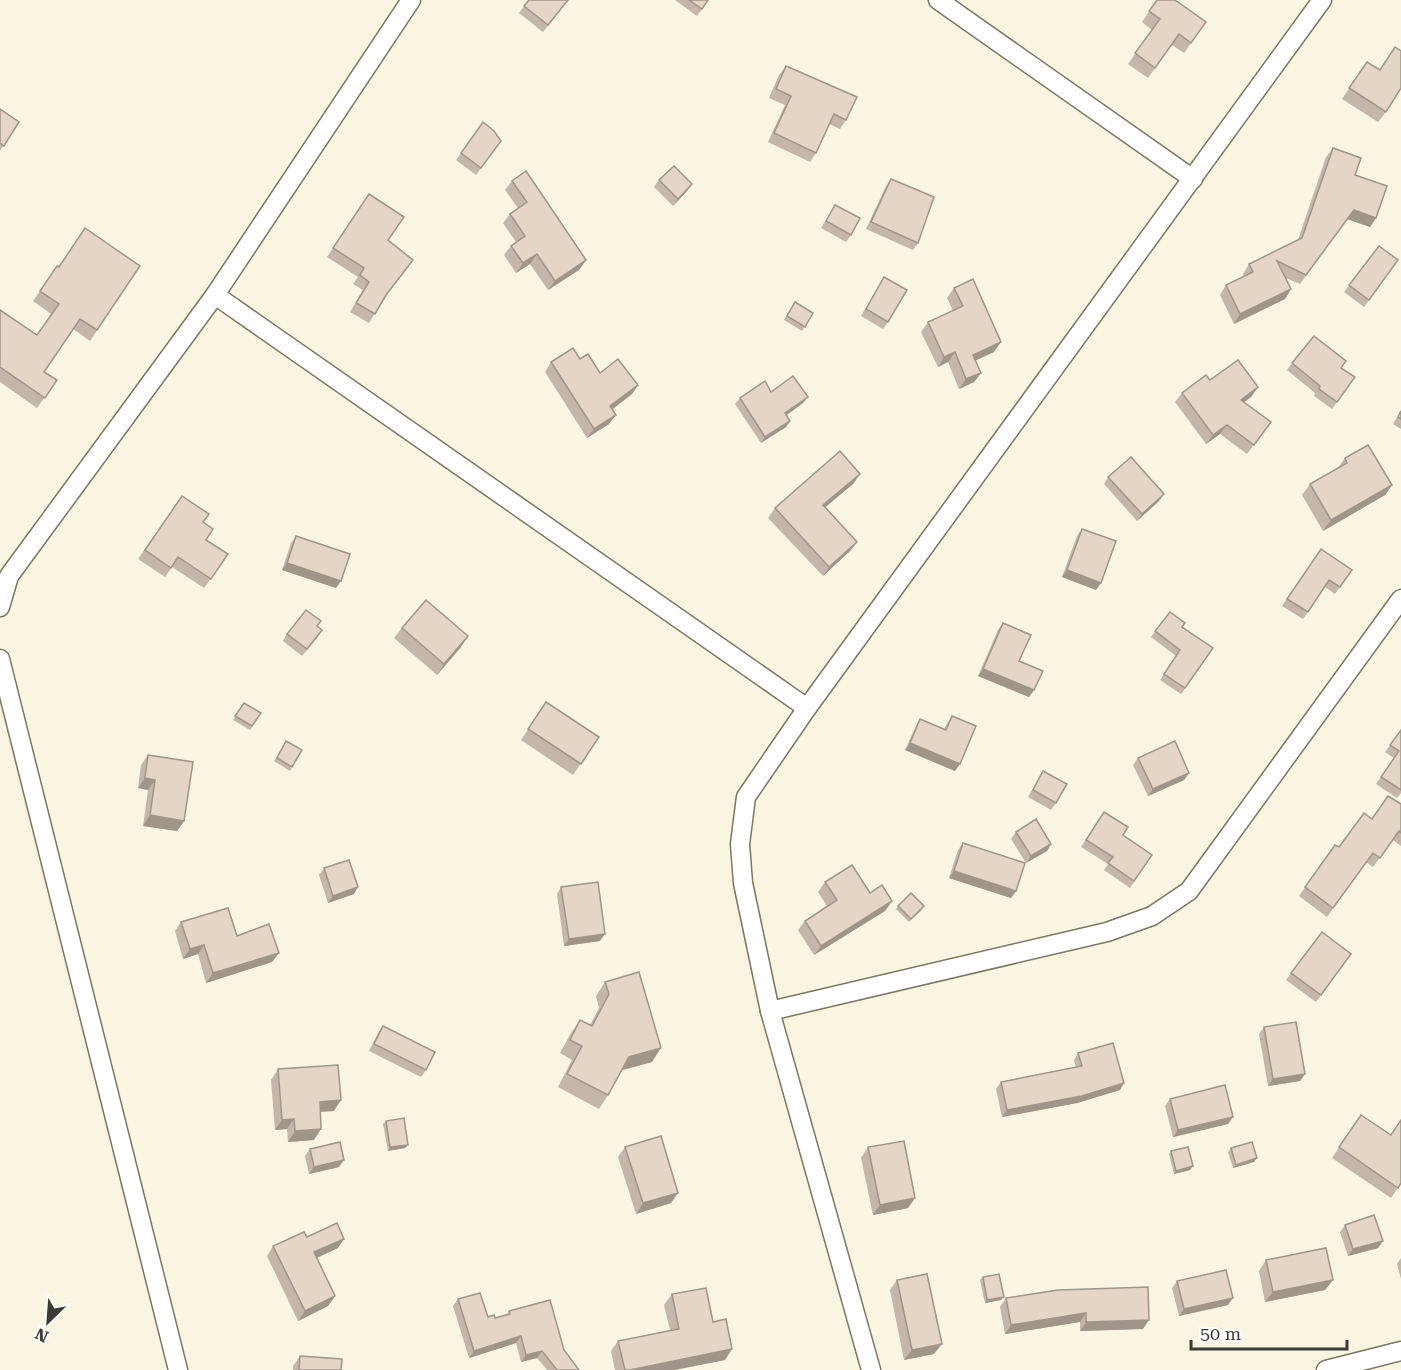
<svg xmlns="http://www.w3.org/2000/svg" width="1401" height="1370" font-family="'Roboto Serif',serif">
  <style>
    .lines { fill: none; stroke-linecap: round; stroke-linejoin: round }
    .minor-casing { stroke: #7a7764; stroke-width: 21 }
    .minor { stroke: #fff; stroke-width: 18 }
    .wall { fill: #c4b7a9 }
    .shaded-wall { fill: #a09589 }
    .building { fill: #e4d5c4; stroke: #a09589; stroke-width: 1.5 }
  </style>
  <rect width="100%" height="100%" fill="#f9f5e0"/>
  <g class="lines">
    <defs>
      <g id="minor">
        <path d="M938,0L1193,179"/>
        <path d="M215,295L807,708"/>
        <path d="M0,607L9,576L215,295L411,0"/>
        <path d="M0,659L178,1370"/>
        <path d="M770,1011L1107,932L1152,916L1189,891L1401,599"/>
        <path d="M871,1370L770,1011L743,883L740,844L746,797L807,708L1322,0"/>
        <path d="M1326,1370L1401,1351"/>
      </g>
    </defs>
    <use href="#minor" class="minor-casing"/>
    <use href="#minor" class="minor"/>
  </g>
  <g class="wall">
    <path d="M529,0H568L543,32L519,13Z"/>
    <path d="M675,0H709L697,16Z"/>
    <path d="M1157,0L1206,22L1184,53L1172,45L1148,78L1128,64L1152,30L1142,22Z"/>
    <path d="M1367,62L1380,70L1386,112L1378,122L1342,99Z"/>
    <path d="M786,66L846,120L840,129L829,124L816,153L810,162L768,142L785,105L769,98L779,75Z"/>
    <path d="M0,109L19,122L0,151Z"/>
    <path d="M483,122L501,141L476,175L456,160Z"/>
    <path d="M1333,148L1355,175L1376,218L1370,227L1347,219L1300,284L1286,278L1291,289L1285,299L1234,324L1220,295L1226,285L1244,277L1243,274L1249,264L1298,240L1326,157Z"/>
    <path d="M891,179L918,243L913,250L866,229L886,186Z"/>
    <path d="M659,180L687,191L673,206L654,187Z"/>
    <path d="M512,181L586,260L579,270L548,290L530,264L516,273L504,255L511,246L516,242L503,223L510,214L518,208L505,190Z"/>
    <path d="M363,202L407,269L384,298L369,323L350,312L363,290L353,284L358,277L327,257Z"/>
    <path d="M835,205L851,235L846,242L821,228Z"/>
    <path d="M1379,246L1398,260L1364,307L1344,292Z"/>
    <path d="M57,266L58,267L140,266L90,341L73,329L44,372L57,380L37,408L0,382V310L37,335L51,314L33,301Z"/>
    <path d="M884,277L888,322L883,329L861,316Z"/>
    <path d="M954,288L994,352L975,360L981,373L974,382L959,389L948,362L938,367L921,332L928,322L953,311L947,298Z"/>
    <path d="M795,302L813,313L802,331L784,320Z"/>
    <path d="M580,359L600,373L638,385L632,394L612,409L609,424L587,438L545,372L551,362Z"/>
    <path d="M1292,363L1341,368L1355,377L1332,409L1314,396L1315,393L1287,370Z"/>
    <path d="M1210,380L1258,387L1251,397L1244,402L1271,422L1247,454L1220,434L1206,444L1175,402L1182,393Z"/>
    <path d="M771,392L803,403L787,415L790,421L786,427L761,443L735,404L740,398Z"/>
    <path d="M1401,410V429L1393,424Z"/>
    <path d="M1345,458L1392,485L1385,495L1323,531L1302,495L1310,484L1338,468Z"/>
    <path d="M860,474L853,484L825,507L857,542L850,551L823,576L768,518L775,508Z"/>
    <path d="M1108,477L1159,501L1137,521L1104,484Z"/>
    <path d="M182,496L203,522L206,540L228,554L204,588L172,567L165,577L138,559Z"/>
    <path d="M1082,529L1096,590L1062,577L1077,536Z"/>
    <path d="M296,536L336,588L282,570L291,543Z"/>
    <path d="M1321,549L1352,570L1335,594L1325,587L1303,619L1282,606Z"/>
    <path d="M1170,612L1182,627L1213,648L1181,694L1160,680L1176,656L1151,637Z"/>
    <path d="M1003,623L1019,661L1034,690L1029,697L978,676L998,630Z"/>
    <path d="M317,626L318,637L302,656L283,641L287,634Z"/>
    <path d="M402,628L461,647L437,675L394,638Z"/>
    <path d="M546,702L599,737L573,775L521,740Z"/>
    <path d="M244,703L261,713L250,730L233,720Z"/>
    <path d="M952,716L955,771L905,750L916,726L920,719L944,729L947,723Z"/>
    <path d="M1401,730V793L1397,798L1376,784L1394,758L1385,752Z"/>
    <path d="M284,745L302,750L290,771L274,761Z"/>
    <path d="M148,755L184,821L177,831L143,826L148,790L138,788L141,765Z"/>
    <path d="M1138,758L1189,773L1184,780L1148,796L1133,765Z"/>
    <path d="M1043,771L1056,803L1051,810L1028,797Z"/>
    <path d="M1401,804V846L1393,840L1373,867L1366,862L1327,917L1299,896L1335,845L1339,847L1372,819Z"/>
    <path d="M1099,819L1152,855L1130,888L1104,870L1108,864L1081,847Z"/>
    <path d="M1016,832L1051,844L1047,851L1026,863L1011,839Z"/>
    <path d="M963,843L1016,891L1011,898L949,878L958,850Z"/>
    <path d="M324,868L354,894L328,903L319,875Z"/>
    <path d="M825,882L870,893L892,901L885,911L814,955L798,930L805,921L827,906L818,892Z"/>
    <path d="M561,887L600,941L564,946L557,894Z"/>
    <path d="M898,906L922,910L909,922L896,909Z"/>
    <path d="M181,922L237,936L279,953L272,962L206,983L198,954L183,959L175,931Z"/>
    <path d="M1322,932L1351,954L1316,1002L1286,980Z"/>
    <path d="M605,982L652,1062L622,1070L608,1095L599,1109L558,1087L572,1060L560,1053L571,1033L580,1020L590,1025L599,1008L596,996Z"/>
    <path d="M383,1026L426,1070L421,1077L369,1051L378,1033Z"/>
    <path d="M1264,1027L1305,1074L1300,1081L1268,1086L1259,1034Z"/>
    <path d="M1078,1053L1120,1090L1077,1103L1002,1117L996,1089L1001,1082L1076,1067L1074,1060Z"/>
    <path d="M278,1069L334,1111L320,1112L314,1140L288,1142L287,1129L275,1130L271,1080Z"/>
    <path d="M1170,1099L1228,1124L1173,1137L1165,1106Z"/>
    <path d="M1361,1115L1391,1135L1401,1183L1391,1198L1332,1158Z"/>
    <path d="M386,1121L408,1145L405,1148L388,1151L383,1124Z"/>
    <path d="M625,1147L671,1203L636,1214L618,1157Z"/>
    <path d="M868,1147L915,1198L908,1208L873,1215L861,1158Z"/>
    <path d="M1231,1148L1254,1162L1233,1168L1228,1152Z"/>
    <path d="M310,1149L339,1167L309,1174L305,1156Z"/>
    <path d="M1171,1151L1190,1170L1174,1174L1169,1154Z"/>
    <path d="M1345,1225L1383,1241L1378,1248L1348,1256L1340,1232Z"/>
    <path d="M307,1237L338,1248L317,1258L335,1296L328,1306L298,1321L267,1256L273,1246Z"/>
    <path d="M1401,1258V1279L1397,1264Z"/>
    <path d="M1266,1260L1333,1280L1325,1290L1265,1302L1259,1271Z"/>
    <path d="M983,1277L1001,1300L985,1303L980,1280Z"/>
    <path d="M897,1280L934,1354L904,1360L890,1290Z"/>
    <path d="M1177,1281L1228,1305L1179,1316L1172,1288Z"/>
    <path d="M1058,1290L1143,1329L1080,1331V1322L1005,1334L1000,1307L1006,1298Z"/>
    <path d="M672,1294L713,1322L732,1349L725,1360L674,1370H615L611,1351L618,1341L670,1330L664,1305Z"/>
    <path d="M458,1299L488,1317L495,1318L507,1314L509,1311L564,1350L579,1370H547L537,1358L521,1362L516,1343L469,1358L453,1306Z"/>
    <path d="M300,1356L341,1370H293V1366Z"/>
  </g>
  <g class="shaded-wall">
    <path d="M692,184L687,191L673,206L678,199Z"/>
    <path d="M1354,210L1376,218L1370,227L1347,219L1300,284Z"/>
    <path d="M537,254L530,264L516,273L523,263Z"/>
    <path d="M586,260L579,270L548,290L555,281Z"/>
    <path d="M1291,289L1285,299L1234,324L1240,314Z"/>
    <path d="M1001,342L994,352L966,365L973,355Z"/>
    <path d="M955,352L948,362L938,367L944,357Z"/>
    <path d="M981,373L974,382L959,389L966,379Z"/>
    <path d="M638,385L632,394L604,416L610,406Z"/>
    <path d="M1258,387L1251,397L1234,410L1241,400Z"/>
    <path d="M808,397L803,403L781,419L785,413Z"/>
    <path d="M616,415L609,424L587,438L594,429Z"/>
    <path d="M790,421L786,427L761,443L765,437Z"/>
    <path d="M1227,425L1220,434L1206,444L1213,435Z"/>
    <path d="M860,474L853,484L816,515L823,505Z"/>
    <path d="M1392,485L1385,495L1323,531L1331,520Z"/>
    <path d="M1164,494L1159,501L1137,521L1142,514Z"/>
    <path d="M857,542L850,551L823,576L829,567Z"/>
    <path d="M287,563L341,581L336,588L282,570Z"/>
    <path d="M1067,570L1101,583L1096,590L1062,577Z"/>
    <path d="M468,636L461,647L437,675L444,664Z"/>
    <path d="M983,669L1034,690L1029,697L978,676Z"/>
    <path d="M910,743L960,764L955,771L905,750Z"/>
    <path d="M1189,773L1184,780L1148,796L1153,789Z"/>
    <path d="M145,778L155,780L148,790L138,788Z"/>
    <path d="M150,815L184,821L177,831L143,826Z"/>
    <path d="M1051,844L1047,851L1026,863L1031,856Z"/>
    <path d="M954,871L1016,891L1011,898L949,878Z"/>
    <path d="M358,887L354,894L328,903L333,896Z"/>
    <path d="M892,901L885,911L814,955L821,946Z"/>
    <path d="M605,934L600,941L564,946L569,939Z"/>
    <path d="M204,945L198,954L183,959L190,949Z"/>
    <path d="M279,953L272,962L206,983L213,973Z"/>
    <path d="M661,1048L652,1062L619,1071L629,1057Z"/>
    <path d="M1305,1074L1300,1081L1268,1086L1273,1079Z"/>
    <path d="M1124,1083L1120,1090L1077,1103L1002,1117L1007,1110Z"/>
    <path d="M341,1100L334,1111L312,1112L320,1102Z"/>
    <path d="M1233,1117L1228,1124L1173,1137L1178,1130Z"/>
    <path d="M294,1119L287,1129L275,1130L282,1120Z"/>
    <path d="M321,1129L314,1140L288,1142L295,1131Z"/>
    <path d="M408,1145L405,1148L388,1151L390,1147Z"/>
    <path d="M1257,1158L1254,1162L1233,1168L1236,1165Z"/>
    <path d="M344,1160L339,1167L309,1174L314,1167Z"/>
    <path d="M1193,1166L1190,1170L1174,1174L1176,1171Z"/>
    <path d="M678,1193L671,1203L636,1214L643,1203Z"/>
    <path d="M915,1198L908,1208L873,1215L880,1205Z"/>
    <path d="M344,1239L338,1248L307,1262L314,1252Z"/>
    <path d="M1383,1241L1378,1248L1348,1256L1353,1249Z"/>
    <path d="M1333,1280L1325,1290L1265,1302L1273,1292Z"/>
    <path d="M335,1296L328,1306L298,1321L305,1311Z"/>
    <path d="M1004,1297L1001,1300L985,1303L987,1300Z"/>
    <path d="M1233,1298L1228,1305L1179,1316L1184,1309Z"/>
    <path d="M1086,1313L1080,1322L1005,1334L1011,1325Z"/>
    <path d="M1149,1320L1143,1329L1080,1331L1086,1322Z"/>
    <path d="M521,1336L516,1343L469,1358L474,1351Z"/>
    <path d="M942,1344L934,1354L904,1360L912,1350Z"/>
    <path d="M732,1349L725,1360L674,1370H630Z"/>
    <path d="M542,1351L537,1358L521,1362L526,1355Z"/>
  </g>
  <g class="building">
    <path d="M529,0H568L548,25L524,6Z"/>
    <path d="M689,0H708L702,9Z"/>
    <path d="M1157,0H1175L1206,22L1191,43L1179,34L1155,68L1135,53L1160,19L1149,11Z"/>
    <path d="M1395,47L1401,51V88L1386,112L1349,88L1367,62L1380,70Z"/>
    <path d="M786,66L857,97L846,120L834,114L816,153L774,133L791,96L776,89Z"/>
    <path d="M0,109L19,122L4,146L0,143Z"/>
    <path d="M483,122L494,131L501,141L481,168L461,153Z"/>
    <path d="M1333,148L1361,158L1355,175L1387,186L1376,218L1354,210L1306,275L1277,261L1291,289L1240,314L1226,285L1253,272L1249,264L1302,238Z"/>
    <path d="M674,166L692,184L678,199L659,180Z"/>
    <path d="M526,171L586,260L555,281L537,254L523,263L511,246L525,236L510,214L527,202L512,181Z"/>
    <path d="M891,179L934,197L918,243L871,222Z"/>
    <path d="M369,194L404,217L388,240L413,260L386,295L375,314L356,303L369,282L360,275L364,268L333,248Z"/>
    <path d="M835,205L860,218L851,235L826,221Z"/>
    <path d="M85,228L140,266L97,330L80,319L44,372L57,380L45,398L0,367V310L37,335L59,304L40,291L57,266L59,267Z"/>
    <path d="M1379,246L1398,260L1369,300L1349,285Z"/>
    <path d="M884,277L907,290L888,322L866,309Z"/>
    <path d="M973,279L1001,342L973,355L981,373L966,379L955,352L944,357L928,322L963,306L954,288Z"/>
    <path d="M795,302L813,313L805,327L787,316Z"/>
    <path d="M1314,336L1346,361L1341,368L1355,377L1337,402L1319,389L1320,386L1292,363Z"/>
    <path d="M573,348L580,359L588,354L600,373L618,359L638,385L610,406L616,415L594,429L551,362Z"/>
    <path d="M1238,360L1258,387L1241,400L1271,422L1254,445L1227,425L1213,435L1182,393L1206,375L1210,380Z"/>
    <path d="M793,376L808,397L785,413L790,421L765,437L740,398L765,381L771,392Z"/>
    <path d="M1401,411V419L1398,417Z"/>
    <path d="M1368,445L1392,485L1331,520L1310,484L1347,463L1345,458Z"/>
    <path d="M840,451L860,474L823,505L857,542L829,567L775,508Z"/>
    <path d="M1131,457L1164,494L1142,514L1108,477Z"/>
    <path d="M182,496L209,514L203,522L213,529L206,540L228,554L211,579L178,557L171,568L145,550Z"/>
    <path d="M1082,529L1116,541L1101,583L1067,570Z"/>
    <path d="M296,536L350,554L341,581L287,563Z"/>
    <path d="M1321,549L1352,570L1340,587L1329,580L1308,612L1287,599Z"/>
    <path d="M426,600L468,636L444,664L402,628Z"/>
    <path d="M306,610L321,621L317,626L322,630L307,649L287,634Z"/>
    <path d="M1170,612L1185,623L1182,627L1213,648L1185,688L1164,674L1180,650L1155,631Z"/>
    <path d="M1003,623L1031,635L1019,661L1043,671L1034,690L983,669Z"/>
    <path d="M546,702L599,737L581,764L528,729Z"/>
    <path d="M244,703L261,713L252,726L235,716Z"/>
    <path d="M952,716L976,726L960,764L910,743L920,719L946,730Z"/>
    <path d="M1401,730V790L1381,777L1399,751L1390,745Z"/>
    <path d="M286,741L302,750L292,767L277,758Z"/>
    <path d="M1175,741L1189,773L1153,789L1138,758Z"/>
    <path d="M148,755L193,762L184,821L150,815L155,780L145,778Z"/>
    <path d="M1043,771L1067,784L1056,803L1033,790Z"/>
    <path d="M1388,796L1401,804V833L1399,831L1380,858L1373,853L1333,908L1305,887L1335,845L1339,847L1364,813L1372,819Z"/>
    <path d="M1104,812L1128,827L1123,835L1152,855L1134,881L1108,863L1113,857L1086,840Z"/>
    <path d="M1036,819L1051,844L1031,856L1016,832Z"/>
    <path d="M963,843L1025,863L1016,891L954,871Z"/>
    <path d="M349,860L358,887L333,896L324,868Z"/>
    <path d="M852,865L870,893L882,885L892,901L821,946L805,921L837,900L825,882Z"/>
    <path d="M598,882L605,934L569,939L561,887Z"/>
    <path d="M911,893L924,906L911,919L898,906Z"/>
    <path d="M228,908L237,936L269,924L279,953L213,973L204,945L190,949L181,922Z"/>
    <path d="M1322,932L1351,954L1321,995L1291,973Z"/>
    <path d="M639,972L661,1048L629,1057L608,1095L567,1074L582,1046L570,1040L580,1020L592,1026L609,994L605,982Z"/>
    <path d="M1296,1022L1305,1074L1273,1079L1264,1027Z"/>
    <path d="M383,1026L435,1052L426,1070L374,1044Z"/>
    <path d="M1113,1043L1124,1083L1082,1096L1007,1110L1001,1082L1082,1066L1078,1053Z"/>
    <path d="M338,1065L341,1100L320,1102L321,1129L295,1131L294,1119L282,1120L278,1069Z"/>
    <path d="M1225,1085L1233,1117L1178,1130L1170,1099Z"/>
    <path d="M1361,1115L1391,1135L1401,1120V1183L1398,1188L1339,1147Z"/>
    <path d="M404,1118L408,1145L390,1147L386,1121Z"/>
    <path d="M661,1136L678,1193L643,1203L625,1147Z"/>
    <path d="M904,1141L915,1198L880,1205L868,1147Z"/>
    <path d="M340,1142L344,1160L314,1167L310,1149Z"/>
    <path d="M1252,1142L1257,1158L1236,1165L1231,1148Z"/>
    <path d="M1188,1147L1193,1166L1176,1171L1171,1151Z"/>
    <path d="M1374,1215L1383,1241L1353,1249L1345,1225Z"/>
    <path d="M337,1223L344,1239L314,1252L335,1296L305,1311L273,1246L304,1232L307,1237Z"/>
    <path d="M1326,1248L1333,1280L1273,1292L1266,1260Z"/>
    <path d="M1226,1270L1233,1298L1184,1309L1177,1281Z"/>
    <path d="M927,1274L942,1344L912,1350L897,1280Z"/>
    <path d="M999,1274L1004,1297L987,1300L983,1277Z"/>
    <path d="M1148,1287L1149,1320L1086,1322V1313L1011,1325L1006,1298L1058,1290Z"/>
    <path d="M706,1288L713,1322L726,1319L732,1349L630,1370H625L618,1341L679,1329L672,1294Z"/>
    <path d="M480,1293L488,1317L494,1315L495,1318L510,1314L509,1311L550,1300L564,1350L579,1370H557L542,1351L526,1355L521,1336L474,1351L458,1299Z"/>
    <path d="M300,1356L342,1359L341,1370H299Z"/>
  </g>
  <g transform="translate(48 1322) rotate(205)" stroke="#ffffff" stroke-width="4.5" paint-order="stroke">
  <path d="M0-4.5L10 22L0 15L-10 22Z" fill="#3c3b33"/>
  <text y="-9" font-size="16" font-weight="bold" text-anchor="middle" fill="#3c3b33">N</text>
  </g>
  <path d="M1191 1340v9h156v-9" fill="none" stroke="#3c3b33" stroke-width="3"/>
  <text x="1200" y="1340" font-size="18" fill="#3c3b33" stroke="#ffffff" stroke-width="4.5" paint-order="stroke">50 m</text>
</svg>
